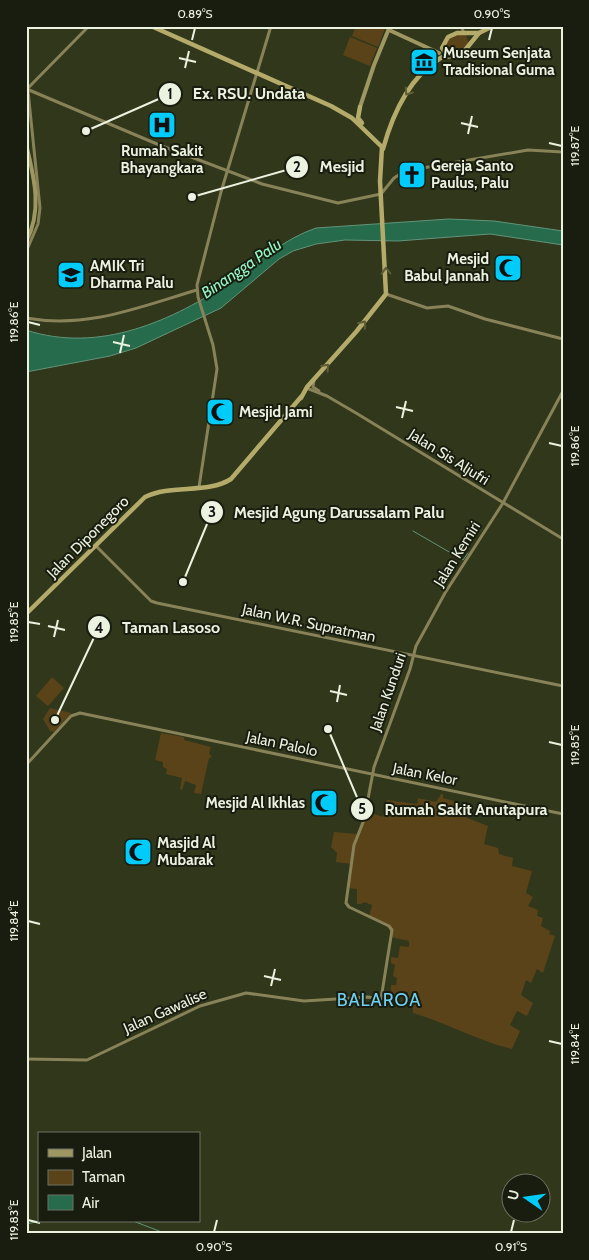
<svg xmlns="http://www.w3.org/2000/svg" width="589" height="1260" font-family="Cabin,sans-serif">
  <style>
    .green { fill: #5a4319 }
    .water { fill: #276b4d; stroke: #629479 }
    .lines { fill: none; stroke-linecap: round; stroke-linejoin: round }
    .stream { stroke: #629479; stroke-width: 1 }
    .secondary { stroke: #888259; stroke-width: 3 }
    .primary { stroke: #9f9762; stroke-width: 4 }
    .highway { stroke: #b4aa6a; stroke-width: 4.5 }
    .oneway { stroke: #5f5c38 }
    .ticks { fill: none; stroke: #ecf2e0; stroke-width: 2 }
    .labels { text-anchor: middle; stroke-width: 4; stroke-linejoin: round; paint-order: stroke }
    .poi-label { font-size: 15px; font-weight: bold; fill: #ecf2e0; stroke: #191d10; text-anchor: start }
    .street-label { font-size: 15px; fill: #ecf2e0; stroke: #191d10 }
    .water-label { font-size: 16px; font-style: italic; fill: #95f7c6; stroke: #191d10 }
    .quarter-label { font-size: 18px; letter-spacing: 1px; fill: #71d0ef; stroke: #191d10 }
    .leader { fill: none; stroke: #ecf2e0; stroke-width: 2 }
    .callout-dot { fill: #ecf2e0; stroke: #191d10; stroke-width: 2 }
    .mark-label { font-size: 15px; text-anchor: middle; font-weight: bold; fill: #111 }
    .callout-label { font-size: 16px; text-anchor: middle; font-weight: bold; fill: #ecf2e0; stroke: #191d10; stroke-width: 4; stroke-linejoin: round; paint-order: stroke }
    .neatline { fill: none; stroke: #ecf2e0; stroke-width: 2 }
    .ticks-label { font-size: 12px; text-anchor: middle; fill: #ecf2e0 }
  </style>
  <rect width="100%" height="100%" fill="#30371a"/>
  <g class="green">
    <path d="M356,26H386L378,47L352,36Z"/>
    <path d="M460,34L466,35L469,43L461,54L449,55L443,50L446,40Z"/>
    <path d="M350,37L377,48L370,66L343,55Z"/>
    <path d="M52,677L64,688L48,706L36,696Z"/>
    <path d="M50,708L71,713L54,732L50,731L43,719Z"/>
    <path d="M161,733L184,737V740L211,747L209,753L212,757L209,758L201,794L194,793L196,785L185,781L182,790L180,789L182,778L166,774L167,769L163,767V762L155,760Z"/>
    <path d="M441,794H443V798L454,801L455,813L488,826L484,844L498,848L499,854L513,858L512,866L532,871L526,893L533,897L528,906L538,910L537,916L543,918L541,926L550,931L549,934L555,936L543,973L537,969L531,983L526,980L521,995L533,1003L527,1016L517,1011L510,1025L520,1031L512,1049C478,1041 447,1023 413,1013V1008L407,1002L408,992L402,991L398,996L391,993V985H396L397,978L393,976L395,965L391,963V957L398,958L400,946L409,947V941L391,937C390,923 380,922 369,917L372,905L364,902L361,904H357V889L348,888L351,864L336,862L337,853L331,847L334,832L357,834L365,811L383,817L387,800L417,804L418,798L436,802Z"/>
  </g>
  <path class="water" d="M449,219L494,221L563,231V245L490,234L398,241L345,240L316,244L293,251L279,259L221,308L136,348L110,356L26,372V330C99,354 173,321 233,280C260,261 284,239 316,228Z"/>
  <g class="lines">
    <g class="stream">
      <path d="M413,531L463,560L468,553"/>
      <path d="M133,1221L167,1234"/>
      <path d="M26,1224L41,1221"/>
    </g>
    <g class="secondary">
      <path d="M461,26L464,33"/>
      <path d="M26,86L29,90L157,144L262,184L338,203L381,194L394,178L405,171L528,150L563,152"/>
      <path d="M29,87L89,26"/>
      <path d="M26,252L38,224L40,208L28,91"/>
      <path d="M386,294L427,308L448,306L485,319L563,339"/>
      <path d="M26,318C88,329 139,307 197,290"/>
      <path d="M314,380L313,387L319,391"/>
      <path d="M309,389L327,396L356,413L563,539"/>
      <path d="M199,487L217,369L213,345L198,297L197,285L221,192L271,26"/>
      <path d="M96,546L151,601L157,603L563,686"/>
      <path d="M26,765L71,716L80,713L563,814"/>
      <path d="M26,1059L87,1060L200,1006L246,993L304,1001L368,997L381,999L392,930L389,926L349,907L346,903L354,845L364,820L374,767L410,669L416,646L445,593L503,503L563,391"/>
    </g>
    <g class="primary">
      <path d="M389,30L439,53"/>
      <path d="M360,107L374,65L390,26"/>
      <path d="M26,144C34,177 43,210 26,242"/>
    </g>
    <g class="highway">
      <path d="M151,26L331,106L352,118L382,147L380,181L386,294L356,332L307,387L301,398"/>
      <path d="M448,56L442,48L448,37L457,33H479"/>
      <path d="M360,107L358,118L362,123"/>
      <path d="M383,149C392,116 408,79 439,59C445,54 454,58 461,55L479,33L493,26"/>
      <path d="M26,614L145,497C171,484 208,494 231,479L301,397"/>
    </g>
  </g>
  <defs><path id="oneway-chevron" d="M-2-3.5L2.5 0L-2 3.5" fill="none" stroke-width="1.6" stroke-linecap="round" stroke-linejoin="round" transform="scale(1.25)"/></defs>
  <g class="oneway">
    <use href="#oneway-chevron" transform="translate(408 92) rotate(125)"/>
    <use href="#oneway-chevron" transform="translate(386 271) rotate(-92)"/>
    <use href="#oneway-chevron" transform="translate(363 324) rotate(-51)"/>
    <use href="#oneway-chevron" transform="translate(326 367) rotate(-48)"/>
  </g>
  <path class="ticks" d="M192,40L195,28M489,40L492,28M179,58L196,62M185,68L189,51M461,123L478,127M468,134L472,116M549,143L562,146M28,322L40,325M113,342L130,346M120,353L124,335M396,407L413,411M402,418L406,401M549,443L562,446M28,622L40,624M48,626L65,630M54,637L58,620M330,691L347,695M337,702L340,685M549,742L562,745M28,921L40,924M264,976L281,980M271,986L275,969M549,1041L562,1044M28,1220L40,1223M214,1232L217,1220M511,1232L514,1220"/>
  <defs>
    <symbol id="museum-square" viewBox="-11 -11 22 22"><rect x="-9" y="-9" width="18" height="18" rx="4" fill="#01cbf9" stroke="#191d10"/><path d="M0-6L6-3V-2H-6V-3ZM-5-1h2V3h-2ZM-1-1h2V3h-2ZM3-1h2V3H3ZM-6 4H6V6H-6Z" fill="#111"/></symbol>
    <symbol id="hospital-square" viewBox="-11 -11 22 22"><rect x="-9" y="-9" width="18" height="18" rx="4" fill="#01cbf9" stroke="#191d10"/><path d="M-5-5h3v3.5h4V-5h3V5h-3V1.5h-4V5h-3Z" fill="#111"/></symbol>
    <symbol id="church-square" viewBox="-11 -11 22 22"><rect x="-9" y="-9" width="18" height="18" rx="4" fill="#01cbf9" stroke="#191d10"/><path d="M-1.2-6h2.4v3.5h3.3v2.4h-3.3V6h-2.4V-.1h-3.3v-2.4h3.3Z" fill="#111"/></symbol>
    <symbol id="mosque-square" viewBox="-11 -11 22 22"><rect x="-9" y="-9" width="18" height="18" rx="4" fill="#01cbf9" stroke="#191d10"/><path d="M3.5-4.9A6 6 0 1 0 3.5 4.9A5 5 0 1 1 3.5-4.9Z" fill="#111"/></symbol>
    <symbol id="university-square" viewBox="-11 -11 22 22"><rect x="-9" y="-9" width="18" height="18" rx="4" fill="#01cbf9" stroke="#191d10"/><path d="M0-5L7-2L0 1L-7-2ZM-4 1L0 2.5L4 1V4Q0 6-4 4Z" fill="#111"/></symbol>
  </defs>
  <g fill-rule="evenodd">
    <use href="#museum-square" x="408" y="46" width="32" height="32"/>
    <use href="#hospital-square" x="146" y="109" width="32" height="32"/>
    <use href="#church-square" x="396" y="159" width="32" height="32"/>
    <use href="#mosque-square" x="492" y="252" width="32" height="32"/>
    <use href="#university-square" x="55" y="259" width="32" height="32"/>
    <use href="#mosque-square" x="204" y="396" width="32" height="32"/>
    <use href="#mosque-square" x="308" y="787" width="32" height="32"/>
    <use href="#mosque-square" x="122" y="836" width="32" height="32"/>
  </g>
  <g class="labels">
    <g class="poi-label">
      <text x="443" y="58">Museum Senjata<tspan x="443" dy="17">Tradisional Guma</tspan></text>
      <text x="162" y="156" text-anchor="middle">Rumah Sakit<tspan x="162" dy="17">Bhayangkara</tspan></text>
      <text x="431" y="171">Gereja Santo<tspan x="431" dy="17">Paulus, Palu</tspan></text>
      <text x="489" y="264" text-anchor="end">Mesjid<tspan x="489" dy="17">Babul Jannah</tspan></text>
      <text x="90" y="271">AMIK Tri<tspan x="90" dy="17">Dharma Palu</tspan></text>
      <text x="239" y="417">Mesjid Jami</text>
      <text x="305" y="808" text-anchor="end">Mesjid Al Ikhlas</text>
      <text x="157" y="848">Masjid Al<tspan x="157" dy="17">Mubarak</tspan></text>
    </g>
    <g class="street-label">
      <text transform="translate(449 457) rotate(32)" y="5">Jalan Sis Aljufri</text>
      <text transform="translate(88 537) rotate(-45)" y="5">Jalan Diponegoro</text>
      <text transform="translate(457 554) rotate(-58)" y="5">Jalan Kemiri</text>
      <text transform="translate(309 623) rotate(12)" y="5">Jalan W.R. Supratman</text>
      <text transform="translate(388 692) rotate(-71)" y="5">Jalan Kunduri</text>
      <text transform="translate(282 744) rotate(12)" y="5">Jalan Palolo</text>
      <text transform="translate(425 774) rotate(11)" y="5">Jalan Kelor</text>
      <text transform="translate(165 1011) rotate(-24)" y="5">Jalan Gawalise</text>
    </g>
    <g class="water-label">
      <text transform="translate(241 268) rotate(-34)" y="6">Binangga Palu</text>
    </g>
    <g class="quarter-label">
      <text x="379" y="1006">BALAROA</text>
    </g>
  </g>
  <path class="leader" d="M86 131L170 94M192 197L297 167M183 582L212 512M55 720L99 627M328 729L362 809"/>
  <g class="callout-dot">
    <circle cx="86" cy="131" r="5"/>
    <circle cx="192" cy="197" r="5"/>
    <circle cx="183" cy="582" r="5"/>
    <circle cx="55" cy="720" r="5"/>
    <circle cx="328" cy="729" r="5"/>
    <circle cx="170" cy="94" r="12"/>
    <circle cx="297" cy="167" r="12"/>
    <circle cx="212" cy="512" r="12"/>
    <circle cx="99" cy="627" r="12"/>
    <circle cx="362" cy="809" r="12"/>
  </g>
  <g class="mark-label">
    <text x="170" y="99">1</text>
    <text x="297" y="172">2</text>
    <text x="212" y="517">3</text>
    <text x="99" y="633">4</text>
    <text x="362" y="814">5</text>
  </g>
  <g class="callout-label">
    <text x="249" y="99">Ex. RSU. Undata</text>
    <text x="342" y="172">Mesjid</text>
    <text x="339" y="518">Mesjid Agung Darussalam Palu</text>
    <text x="171" y="633">Taman Lasoso</text>
    <text x="466" y="815">Rumah Sakit Anutapura</text>
  </g>
  <rect width="589" height="1260" fill="none" stroke="#191d10" stroke-width="55"/>
  <rect x="38" y="1132" width="162" height="90" fill="#191d10" stroke="#6d7263"/>
  <rect x="48" y="1149" width="25" height="8" fill="#9f9762" stroke="#6d7263"/>
  <text x="82" y="1158" font-size="15" fill="#ecf2e0">Jalan</text>
  <rect x="48" y="1170" width="25" height="15" fill="#5a4319" stroke="#6d7263"/>
  <text x="82" y="1182" font-size="15" fill="#ecf2e0">Taman</text>
  <rect x="48" y="1195" width="25" height="15" fill="#276b4d" stroke="#6d7263"/>
  <text x="82" y="1208" font-size="15" fill="#ecf2e0">Air</text>
  <g transform="translate(526 1198) rotate(283)"><circle r="24" fill="#191d10" stroke="#6d7263"/>
  <path d="M0-4L9 19L0 12L-9 19Z" fill="#01cbf9"/>
  <text y="-8" font-size="14" font-weight="bold" text-anchor="middle" fill="#ecf2e0">U</text>
  </g>
  <rect x="28" y="28" width="534" height="1204" class="neatline"/>
  <g class="ticks-label">
    <text x="195" y="18">0.89°S</text>
    <text x="492" y="18">0.90°S</text>
    <text transform="translate(575 146) rotate(-90)" y="4">119.87°E</text>
    <text transform="translate(14 322) rotate(-90)" y="4">119.86°E</text>
    <text transform="translate(575 446) rotate(-90)" y="4">119.86°E</text>
    <text transform="translate(14 622) rotate(-90)" y="4">119.85°E</text>
    <text transform="translate(575 745) rotate(-90)" y="4">119.85°E</text>
    <text transform="translate(14 921) rotate(-90)" y="4">119.84°E</text>
    <text transform="translate(575 1044) rotate(-90)" y="4">119.84°E</text>
    <text transform="translate(14 1220) rotate(-90)" y="4">119.83°E</text>
    <text x="214" y="1251">0.90°S</text>
    <text x="511" y="1251">0.91°S</text>
  </g>
</svg>
